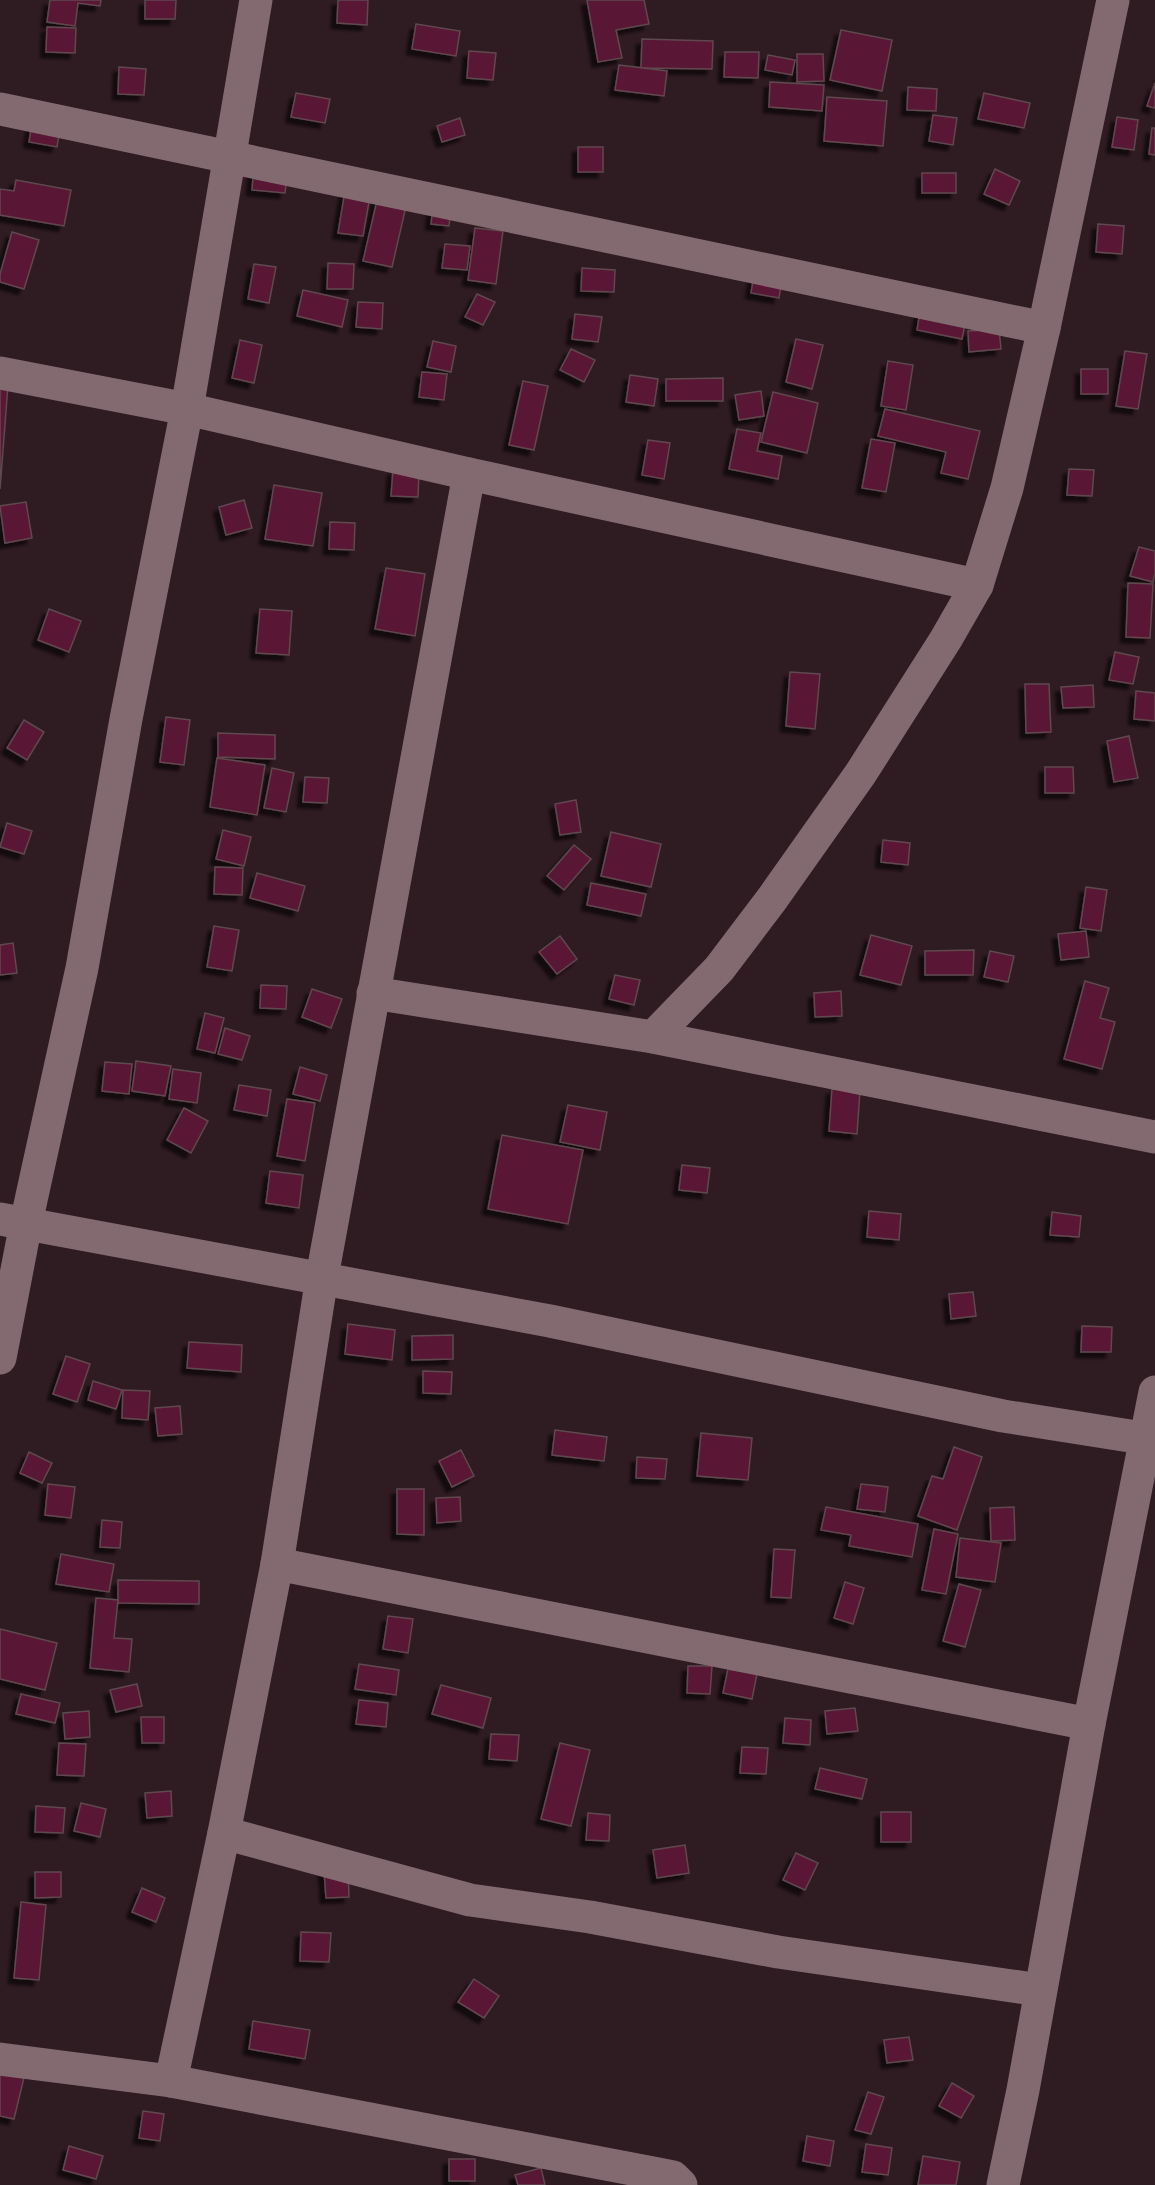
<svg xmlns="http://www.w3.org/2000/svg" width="1155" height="2185" font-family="Merriweather,serif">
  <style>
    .building { fill: #5a1634; stroke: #5f484f; stroke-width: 1.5; filter: url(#shadow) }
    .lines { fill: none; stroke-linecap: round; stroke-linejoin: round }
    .minor { stroke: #836a71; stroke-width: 33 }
  </style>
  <defs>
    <filter id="shadow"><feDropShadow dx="-5.5" dy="5.5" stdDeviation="1.5" flood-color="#0009"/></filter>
  </defs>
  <rect width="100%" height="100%" fill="#2f1b22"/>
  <g class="building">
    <path d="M50,0H101L100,6L78,3L75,26L47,22Z"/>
    <path d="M145,0H176L175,19H145Z"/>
    <path d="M338,0H368L367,25L337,23Z"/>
    <path d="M587,0H644L649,24L616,30L622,58L598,62Z"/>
    <path d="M416,24L460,31L456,56L412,49Z"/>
    <path d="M47,27L76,28L75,53L46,52Z"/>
    <path d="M841,30L892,40L882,91L830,80Z"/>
    <path d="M642,39L713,41L712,69L641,68Z"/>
    <path d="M469,51L496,53L493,80L467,78Z"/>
    <path d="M725,52H759L758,78L724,77Z"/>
    <path d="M797,54H823L824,81L797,82Z"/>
    <path d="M768,55L795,60L792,75L765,70Z"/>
    <path d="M619,65L667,71L664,96L615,90Z"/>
    <path d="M119,67L146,69L144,95L118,94Z"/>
    <path d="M770,82L824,85L822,111L769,107Z"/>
    <path d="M1155,83V108L1147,106Z"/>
    <path d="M908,87L937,89L936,111L907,110Z"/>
    <path d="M296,93L330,99L325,123L291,117Z"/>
    <path d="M984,93L1030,103L1024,128L978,119Z"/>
    <path d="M827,97L887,101L883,146L824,141Z"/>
    <path d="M933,115L957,118L953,145L929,141Z"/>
    <path d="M33,116L61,122L57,147L29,142Z"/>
    <path d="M1117,117L1138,120L1134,150L1112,147Z"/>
    <path d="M460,118L465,135L442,142L437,126Z"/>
    <path d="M1152,128H1155V155L1149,154Z"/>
    <rect x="578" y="147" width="25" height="25"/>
    <path d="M254,165L288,169L285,193L252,190Z"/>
    <path d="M995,169L1020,181L1009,205L984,194Z"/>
    <rect x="922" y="173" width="34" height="20"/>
    <path d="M16,180L71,190L64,226L0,215V189L14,191Z"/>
    <path d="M435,190L453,192L449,226L431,224Z"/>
    <path d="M345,191L370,196L363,236L338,233Z"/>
    <path d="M378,196L407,202L392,267L363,261Z"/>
    <path d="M1098,224L1124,226L1122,254L1096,252Z"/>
    <path d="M475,228L503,231L496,284L468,280Z"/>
    <path d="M12,232L39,240L24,289L0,282V274Z"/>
    <path d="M445,244L470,246L467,270L442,268Z"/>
    <path d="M328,263L354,264L353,289H327Z"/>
    <path d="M254,264L276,267L269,303L248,299Z"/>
    <path d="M582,268L615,270L614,292L581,291Z"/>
    <path d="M755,269L783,273L779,298L751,293Z"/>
    <path d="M303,290L348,300L342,327L297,316Z"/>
    <path d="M477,294L495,302L483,325L465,317Z"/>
    <path d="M358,302L383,303L382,329L356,327Z"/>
    <path d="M921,306L967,314L962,339L917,330Z"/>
    <path d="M575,314L602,317L598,342L572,339Z"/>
    <path d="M999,329L1001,349L969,352L968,331Z"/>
    <path d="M796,339L823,345L812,389L786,382Z"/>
    <path d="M240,340L262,345L254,383L232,378Z"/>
    <path d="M433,341L456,346L451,372L427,367Z"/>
    <path d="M571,349L595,360L584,382L560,370Z"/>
    <path d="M1125,351L1147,354L1138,409L1116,406Z"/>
    <path d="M888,361L913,365L906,410L881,406Z"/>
    <rect x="1081" y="369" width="27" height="25"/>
    <path d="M0,372H9L0,489Z"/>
    <path d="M422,372L447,374L444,400L419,397Z"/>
    <path d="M630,375L658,379L654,406L626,402Z"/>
    <path d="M723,378V401H666V379Z"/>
    <path d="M523,381L548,386L534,450L509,445Z"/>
    <path d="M761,391L764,416L739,420L735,395Z"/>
    <path d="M773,392L818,403L807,453L761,442Z"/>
    <path d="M885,409L980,431L968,479L941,473L946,452L878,436Z"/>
    <path d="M737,429L761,433L757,451L782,456L778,479L729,469Z"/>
    <path d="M871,439L895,443L886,492L862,488Z"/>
    <path d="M648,440L670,443L664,479L642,475Z"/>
    <path d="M1069,469L1094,470L1092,496L1067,495Z"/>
    <path d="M393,470L419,471L418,497L391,496Z"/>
    <path d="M274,485L322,493L313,546L265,539Z"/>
    <path d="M244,500L252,528L226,535L219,507Z"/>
    <path d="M26,502L32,538L5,543L0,506Z"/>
    <path d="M330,522L355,523L354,550L329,549Z"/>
    <path d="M1139,547L1155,551V573L1153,582L1130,576Z"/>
    <path d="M386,568L425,574L415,636L375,629Z"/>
    <path d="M1128,583L1153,584L1150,638L1126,637Z"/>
    <path d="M49,609L81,621L69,652L38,640Z"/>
    <path d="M260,609L292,611L289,655L256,653Z"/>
    <path d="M1115,652L1139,657L1133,684L1109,680Z"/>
    <path d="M790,672L820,674L815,729L786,726Z"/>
    <path d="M1025,684H1049L1051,732L1026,733Z"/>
    <path d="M1093,685L1094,707L1063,708L1061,687Z"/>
    <path d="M1136,691L1155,693V721L1134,719Z"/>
    <path d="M166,717L190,720L184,765L160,762Z"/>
    <path d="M24,720L44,732L27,760L7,748Z"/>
    <path d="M218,733L275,735V759L218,757Z"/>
    <path d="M1129,736L1138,778L1114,782L1107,741Z"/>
    <path d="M217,758L265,765L257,815L210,807Z"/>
    <path d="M1045,767H1073L1074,793H1045Z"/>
    <path d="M272,768L294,773L286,812L264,808Z"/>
    <path d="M305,777L329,778L327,803L303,802Z"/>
    <path d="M576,800L581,832L560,835L555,804Z"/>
    <path d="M7,823L32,831L24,854L0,847Z"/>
    <path d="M223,830L251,837L244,866L216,859Z"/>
    <path d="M611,832L661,844L651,887L601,876Z"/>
    <path d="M883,840L910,843L908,865L881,862Z"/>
    <path d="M574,845L591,859L564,890L547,876Z"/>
    <path d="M215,867L243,868L242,895L214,894Z"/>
    <path d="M257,873L305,886L298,911L250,898Z"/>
    <path d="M591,883L646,894L641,916L587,905Z"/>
    <path d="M1086,887L1107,890L1101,931L1080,928Z"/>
    <path d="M214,926L239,930L232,971L207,967Z"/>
    <path d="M1086,931L1089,957L1061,960L1058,934Z"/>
    <path d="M871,935L912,946L901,985L860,975Z"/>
    <path d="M560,936L577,959L557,974L539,952Z"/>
    <path d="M13,943L17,973L0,975V945Z"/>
    <path d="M974,950L973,975H925V951Z"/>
    <path d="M990,951L1014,956L1008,982L984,977Z"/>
    <path d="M615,975L640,980L634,1005L609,999Z"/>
    <path d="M1085,981L1109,988L1100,1018L1115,1022L1102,1069L1064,1059Z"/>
    <path d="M261,985L287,986L286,1009L260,1008Z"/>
    <path d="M312,989L342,999L331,1028L302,1017Z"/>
    <path d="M841,991L842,1016L815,1017L814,993Z"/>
    <path d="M205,1013L224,1018L215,1053L197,1049Z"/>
    <path d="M225,1028L250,1036L242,1060L218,1054Z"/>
    <path d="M136,1061L171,1066L165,1096L132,1091Z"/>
    <path d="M105,1062L132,1064L129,1094L102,1091Z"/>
    <path d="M300,1067L327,1075L320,1101L293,1094Z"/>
    <path d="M173,1069L201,1073L197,1103L169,1099Z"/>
    <path d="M239,1085L271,1090L267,1116L234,1110Z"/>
    <path d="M832,1089L860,1091L857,1134L829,1131Z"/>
    <path d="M287,1099L315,1103L305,1161L277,1156Z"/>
    <path d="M568,1105L607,1112L600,1150L560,1142Z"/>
    <path d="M184,1108L208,1121L191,1153L167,1140Z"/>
    <path d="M502,1135L583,1150L568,1224L488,1209Z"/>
    <path d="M682,1165L710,1168L707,1193L679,1190Z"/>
    <path d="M270,1171L303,1175L299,1208L266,1203Z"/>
    <path d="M869,1211L901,1214L899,1240L867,1237Z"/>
    <path d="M1052,1212L1081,1216L1079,1237L1050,1235Z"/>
    <path d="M973,1292L976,1316L951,1319L949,1294Z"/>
    <path d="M348,1324L395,1330L392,1360L345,1354Z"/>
    <path d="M1082,1326L1112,1327L1111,1352H1081Z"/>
    <path d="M453,1335V1359L412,1360V1336Z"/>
    <path d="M189,1342L242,1345L241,1372L187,1368Z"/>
    <path d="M66,1356L90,1364L77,1402L53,1394Z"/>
    <path d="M423,1371L452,1372L451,1394L423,1393Z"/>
    <path d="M93,1381L122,1390L116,1409L88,1400Z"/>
    <path d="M123,1390L150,1391L148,1420L122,1418Z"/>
    <path d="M180,1406L182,1434L158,1436L155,1408Z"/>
    <path d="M555,1430L607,1437L604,1461L552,1455Z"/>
    <path d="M701,1433L752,1438L748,1480L697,1476Z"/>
    <path d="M954,1447L982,1457L957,1530L918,1516L932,1476L943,1479Z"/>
    <path d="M461,1450L474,1476L452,1487L439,1461Z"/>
    <path d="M29,1452L52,1463L42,1483L20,1473Z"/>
    <path d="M637,1457L667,1459L665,1479L636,1478Z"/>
    <path d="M48,1484L75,1487L71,1518L45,1515Z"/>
    <path d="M861,1484L888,1487L885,1512L857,1509Z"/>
    <path d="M397,1489H424V1535L397,1534Z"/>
    <path d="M460,1497L461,1521L437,1523L436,1498Z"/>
    <path d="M826,1507L918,1524L912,1557L849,1546L851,1535L821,1530Z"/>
    <path d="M1014,1507L1015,1540L991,1541L990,1508Z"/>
    <path d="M102,1520L122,1522L120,1548L100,1547Z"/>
    <path d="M934,1529L958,1534L946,1594L922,1590Z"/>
    <path d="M960,1538L1001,1543L995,1582L956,1577Z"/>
    <path d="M774,1549L795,1550L791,1598L771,1597Z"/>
    <path d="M61,1554L114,1564L109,1592L56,1584Z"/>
    <path d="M118,1580L199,1581V1604L118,1603Z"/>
    <path d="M845,1582L864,1588L853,1624L834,1618Z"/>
    <path d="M959,1584L981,1590L965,1647L943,1641Z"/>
    <path d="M96,1598L118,1600L114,1638L132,1639L129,1672L90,1668Z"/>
    <path d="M388,1616L413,1619L408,1653L383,1649Z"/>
    <path d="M0,1629L57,1643L45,1690L0,1679Z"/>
    <path d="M359,1664L399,1670L396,1695L355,1689Z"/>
    <path d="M688,1666H712L710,1694L687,1693Z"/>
    <path d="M728,1669L757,1674L752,1699L723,1693Z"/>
    <path d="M137,1684L142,1706L116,1712L110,1690Z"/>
    <path d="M441,1685L491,1698L483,1728L432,1714Z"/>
    <path d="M21,1694L60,1703L55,1723L16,1714Z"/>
    <path d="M359,1700L388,1703L386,1727L356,1724Z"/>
    <path d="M855,1708L858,1731L827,1734L825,1711Z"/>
    <path d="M89,1711L90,1737L65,1739L63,1713Z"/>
    <path d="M141,1717H164V1743H142Z"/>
    <path d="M785,1718L811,1720L810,1745L783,1743Z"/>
    <path d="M491,1734L519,1735L517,1761L489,1759Z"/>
    <path d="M59,1743L86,1744L84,1776L57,1775Z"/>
    <path d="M560,1743L590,1750L571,1826L541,1819Z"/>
    <path d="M742,1747L768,1748L766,1774L740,1773Z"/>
    <path d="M820,1768L867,1779L862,1799L815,1789Z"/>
    <path d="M171,1791L172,1816L147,1818L145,1793Z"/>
    <path d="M81,1803L106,1809L100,1837L74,1831Z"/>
    <path d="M36,1806L65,1808L63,1833L35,1832Z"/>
    <rect x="881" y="1812" width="30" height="30"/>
    <path d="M588,1813L610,1815L609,1841L586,1840Z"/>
    <path d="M685,1845L689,1873L657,1878L653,1850Z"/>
    <path d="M796,1853L818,1863L805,1890L783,1880Z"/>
    <path d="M348,1869L349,1897L326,1898L324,1870Z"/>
    <path d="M35,1872H61V1897L35,1898Z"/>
    <path d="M142,1888L165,1898L156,1922L132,1912Z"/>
    <path d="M21,1902L46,1905L39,1980L14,1978Z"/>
    <path d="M301,1932L331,1933L329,1962L300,1961Z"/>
    <path d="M474,1979L499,1996L484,2018L458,2002Z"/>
    <path d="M253,2021L310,2030L305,2059L249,2049Z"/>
    <path d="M909,2037L913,2060L887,2063L884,2040Z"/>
    <path d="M3,2064L26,2069L14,2119L0,2116V2076Z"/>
    <path d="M952,2083L974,2096L961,2118L939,2106Z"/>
    <path d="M868,2092L884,2097L871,2134L855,2130Z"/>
    <path d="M143,2111L164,2114L160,2141L139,2138Z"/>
    <path d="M807,2136L834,2141L830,2166L803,2161Z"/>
    <path d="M866,2144L892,2148L888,2175L862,2172Z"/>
    <path d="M69,2146L103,2156L96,2179L63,2170Z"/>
    <path d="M923,2156L960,2162L956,2185H918Z"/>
    <rect x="449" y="2159" width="26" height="22"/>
    <path d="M541,2168L545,2185H518L515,2175Z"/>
  </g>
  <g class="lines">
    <g class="minor">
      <path d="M0,109C349,179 696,256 1044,328"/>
      <path d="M0,373L187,409L469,474L977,585"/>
      <path d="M373,993L653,1037L1155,1137"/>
      <path d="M653,1037L719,969L772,899L861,773L946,639L977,585L1007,488L1044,328L1113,0"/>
      <path d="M0,1219L550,1321L1003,1416L1155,1440"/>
      <path d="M0,1358L26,1223L82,968L126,719L187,409L256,0"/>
      <path d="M277,1564L1089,1724"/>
      <path d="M224,1833L470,1900L590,1917L778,1952L1040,1990"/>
      <path d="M0,2059L171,2081L658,2174L673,2177L681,2185"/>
      <path d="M171,2081L224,1833L277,1564L322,1277L469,474"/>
      <path d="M1003,2185L1023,2090L1089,1724L1155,1392"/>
    </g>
  </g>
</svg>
